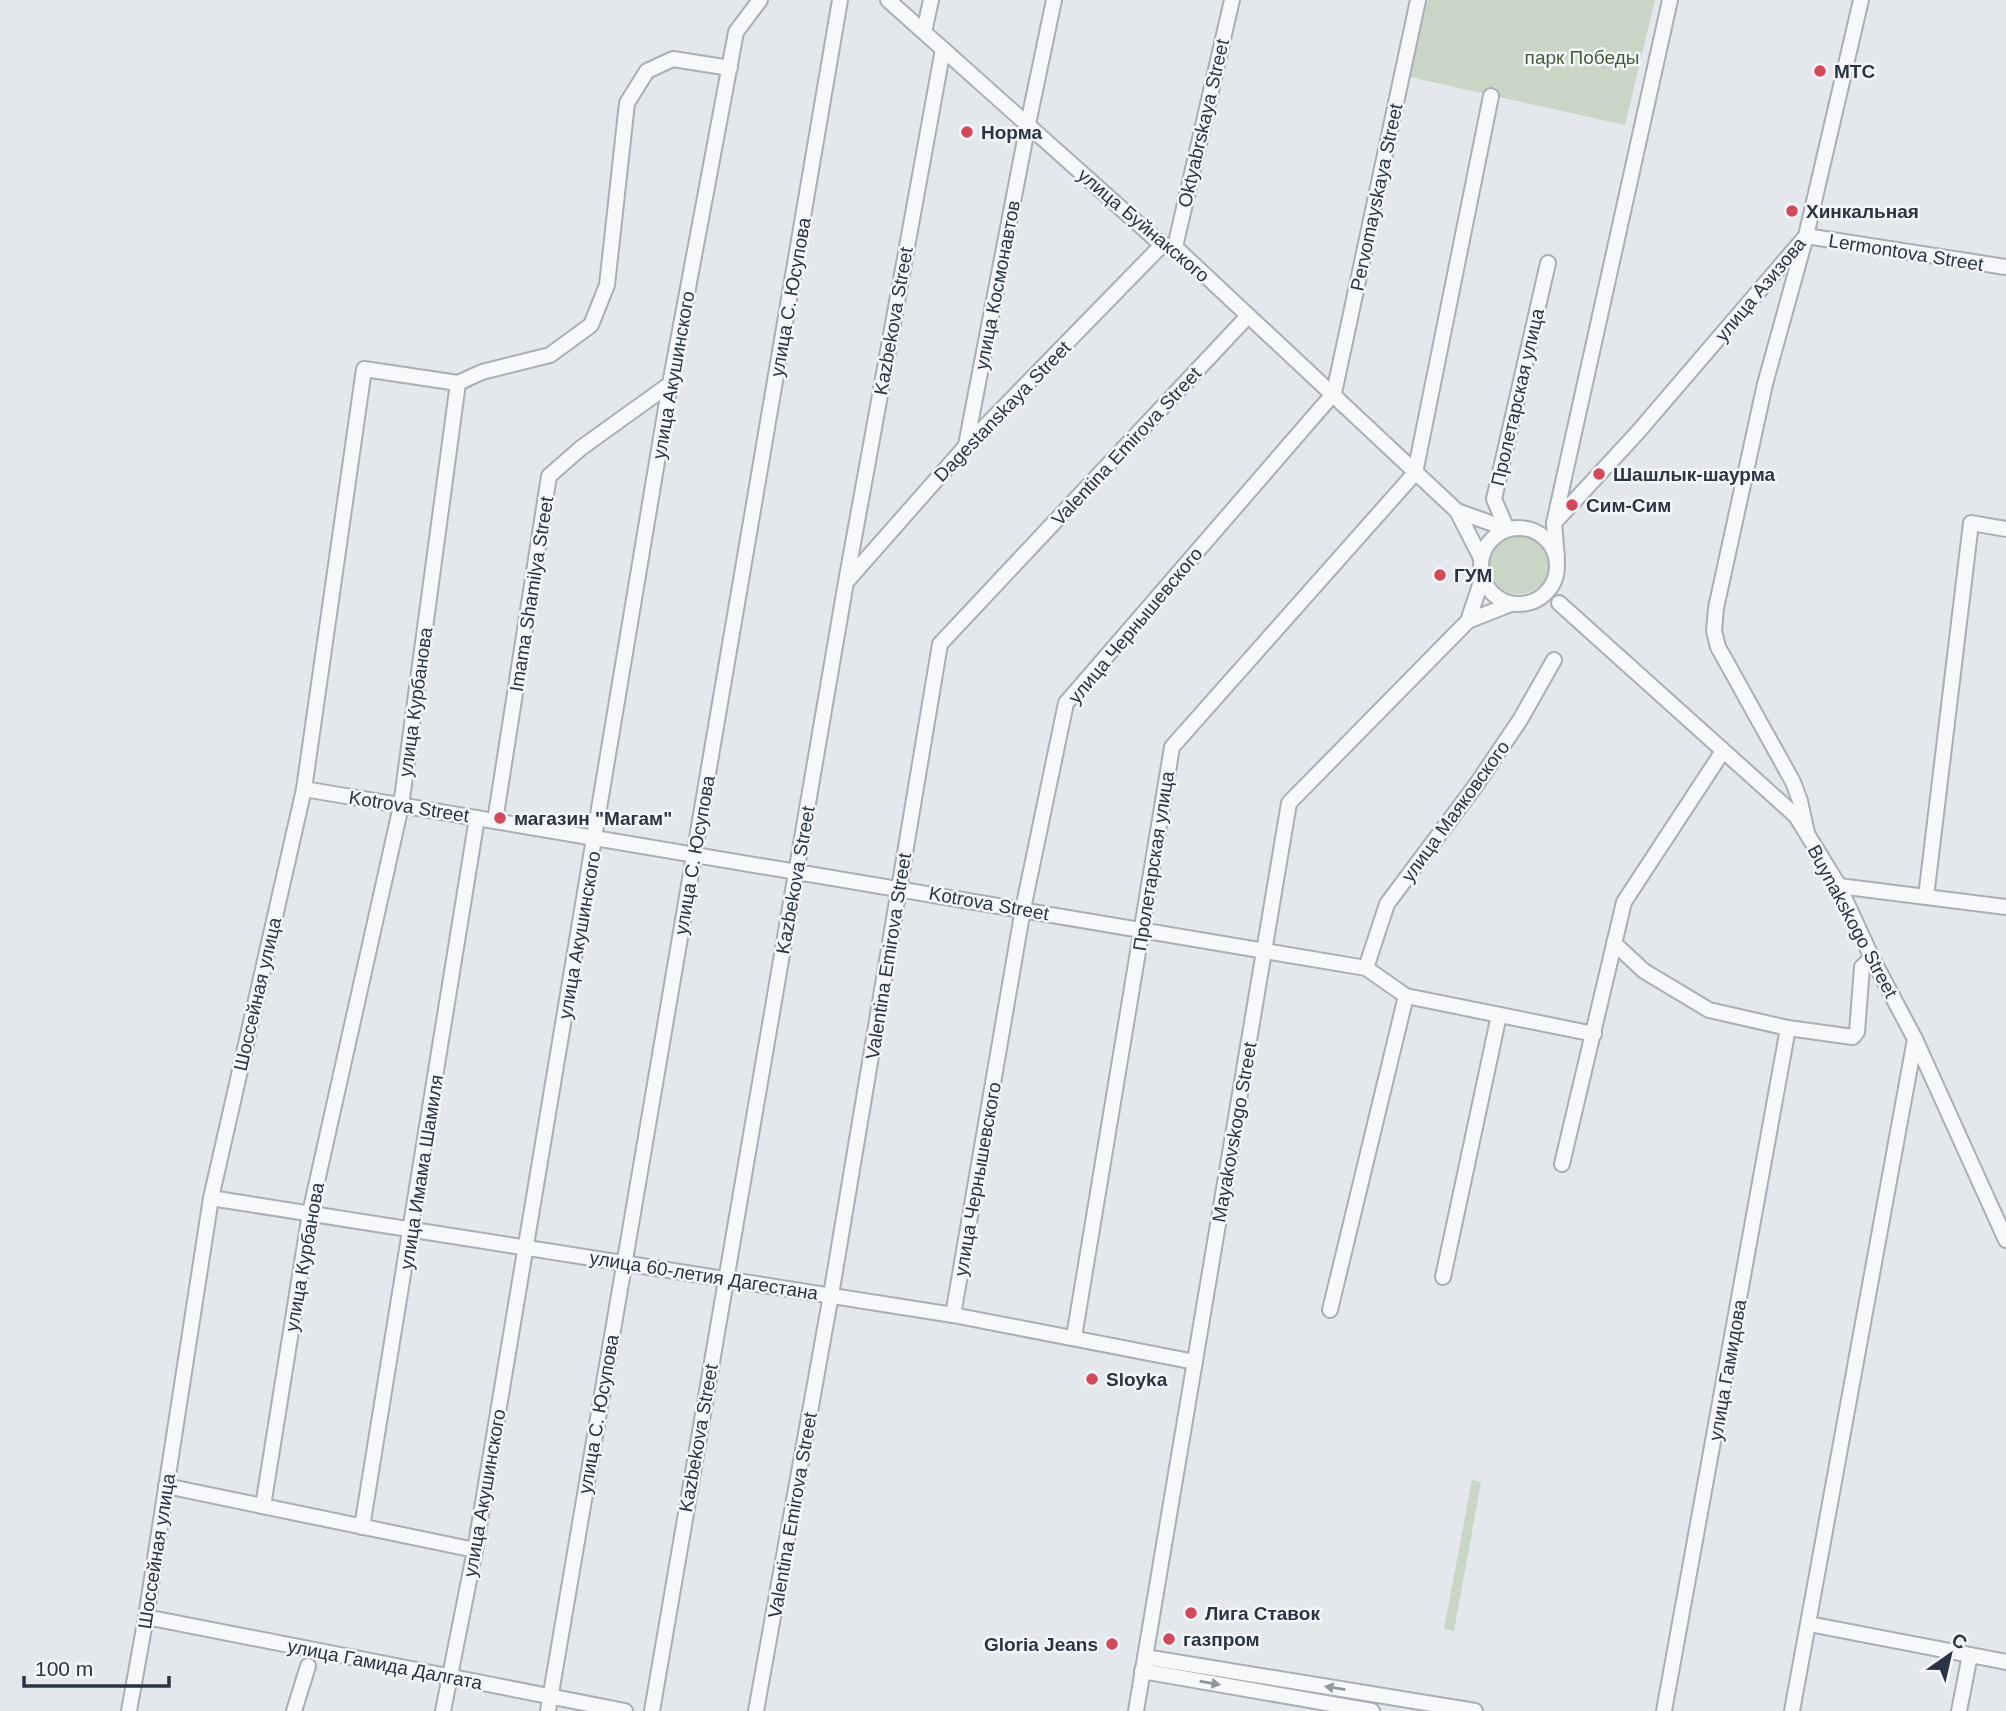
<svg xmlns="http://www.w3.org/2000/svg" width="2006" height="1711" font-family="Helvetica,sans-serif">
  <style>
    .green { fill: #c9d6c5 }
    .lines { fill: none; stroke-linecap: round; stroke-linejoin: round }
    .minor-casing { stroke: #a9aeb7; stroke-width: 18 }
    .minor { stroke: #f7f8fa; stroke-width: 14 }
    .oneway { fill: #9196a0 }
    .poi-dot { fill: #d1495b; stroke: #f4f6f9; stroke-width: 2.5 }
    .labels { text-anchor: middle; stroke-width: 5; stroke-linejoin: round; paint-order: stroke }
    .park-label { font-size: 19px; fill: #3f6138; stroke: #f4f6f9 }
    .poi-label { font-size: 19px; font-weight: bold; fill: #2b3445; stroke: #f4f6f9; text-anchor: start }
    .street-label { font-size: 19px; fill: #2b3445; stroke: #f4f6f9 }
  </style>
  <rect width="100%" height="100%" fill="#e4e7ec"/>
  <g class="green">
    <path d="M1417,0H1655L1625,125L1401,75Z"/>
    <circle cx="1519" cy="563" r="31"/>
    <path d="M1472,1480L1481,1482L1454,1631L1444,1629Z"/>
  </g>
  <g class="lines">
    <defs>
      <g id="minor">
        <path d="M888,0L1162,245L1175,247L1457,511L1507,529"/>
        <path d="M924,32L931,0"/>
        <path d="M1175,247L1232,0"/>
        <path d="M966,445L1028,124L1054,0"/>
        <path d="M1457,511L1481,558"/>
        <path d="M1554,523L1638,432L1806,236L1861,0"/>
        <circle cx="1519" cy="566" r="38"/>
        <path d="M1507,529L1494,499L1548,263"/>
        <path d="M1557,558L1554,523L1670,0"/>
        <path d="M1482,579L1468,621L1511,604"/>
        <path d="M847,581L966,446L1162,245"/>
        <path d="M1559,603L1796,816L1839,886L1872,958L1915,1039L2006,1240"/>
        <path d="M304,789L1366,968L1406,996L1594,1034"/>
        <path d="M495,821L549,476L581,448L670,384"/>
        <path d="M1807,833L1800,801L1793,782L1718,647L1714,631L1716,608L1765,384L1806,236L2006,267"/>
        <path d="M1839,886L2006,907"/>
        <path d="M1926,897L1971,523L2006,529"/>
        <path d="M1614,943L1644,971L1709,1010L1788,1028L1853,1037L1857,1032L1862,967L1872,958"/>
        <path d="M1366,968L1387,904L1476,785L1520,720L1554,660"/>
        <path d="M1562,1164L1624,902L1723,751"/>
        <path d="M211,1198L953,1315L1195,1362"/>
        <path d="M1443,1277L1499,1015"/>
        <path d="M1330,1310L1406,996"/>
        <path d="M953,1315L1023,909L1066,703L1334,393L1418,0"/>
        <path d="M1074,1337L1172,747L1415,473L1491,96"/>
        <path d="M166,1486L475,1550"/>
        <path d="M263,1506L310,1213L401,806L458,383L482,372L550,355L591,325L607,285L627,103L647,71L673,59L730,68"/>
        <path d="M362,1527L477,818"/>
        <path d="M146,1617L625,1711"/>
        <path d="M1809,1624L2006,1662"/>
        <path d="M1145,1657L1475,1711"/>
        <path d="M1142,1671L1372,1711"/>
        <path d="M129,1711L146,1617L211,1198L304,789L364,369L458,383"/>
        <path d="M294,1711L308,1666"/>
        <path d="M443,1711L475,1550L670,384L736,32L760,0"/>
        <path d="M548,1711L840,0"/>
        <path d="M652,1711L846,582L943,49"/>
        <path d="M756,1711L831,1295L940,644L1248,316"/>
        <path d="M1136,1711L1289,803L1468,621"/>
        <path d="M1664,1711L1788,1028"/>
        <path d="M1792,1711L1915,1039"/>
        <path d="M1959,1711L1970,1655"/>
      </g>
    </defs>
    <use href="#minor" class="minor-casing"/>
    <use href="#minor" class="minor"/>
  </g>
  <defs><path id="oneway-solid" d="M-6-.8H1V-3.2L6.5 0L1 3.2V.8H-6Z" transform="scale(1.75)"/></defs>
  <g class="oneway">
    <use href="#oneway-solid" transform="translate(1210 1683) rotate(10)"/>
    <use href="#oneway-solid" transform="translate(1335 1688) rotate(-171)"/>
  </g>
  <g class="poi-dot">
    <circle cx="1820" cy="71" r="7"/>
    <circle cx="967" cy="132" r="7"/>
    <circle cx="1792" cy="211" r="7"/>
    <circle cx="1599" cy="474" r="7"/>
    <circle cx="1572" cy="505" r="7"/>
    <circle cx="1440" cy="575" r="7"/>
    <circle cx="500" cy="818" r="7"/>
    <circle cx="1092" cy="1379" r="7"/>
    <circle cx="1191" cy="1613" r="7"/>
    <circle cx="1169" cy="1639" r="7"/>
    <circle cx="1112" cy="1644" r="7"/>
  </g>
  <g class="labels">
    <g class="park-label">
      <text x="1582" y="64">парк Победы</text>
    </g>
    <g class="poi-label">
      <text x="1834" y="78">МТС</text>
      <text x="981" y="139">Норма</text>
      <text x="1806" y="218">Хинкальная</text>
      <text x="1613" y="481">Шашлык-шаурма</text>
      <text x="1586" y="512">Сим-Сим</text>
      <text x="1454" y="582">ГУМ</text>
      <text x="514" y="825">магазин "Магам"</text>
      <text x="1106" y="1386">Sloyka</text>
      <text x="1205" y="1620">Лига Ставок</text>
      <text x="1183" y="1646">газпром</text>
      <text x="1098" y="1651" text-anchor="end">Gloria Jeans</text>
    </g>
    <g class="street-label">
      <text transform="translate(1203 123) rotate(-77)" y="7">Oktyabrskaya Street</text>
      <text transform="translate(1376 197) rotate(-78)" y="7">Pervomayskaya Street</text>
      <text transform="translate(1144 225) rotate(40)" y="7">улица Буйнакского</text>
      <text transform="translate(1906 252) rotate(9)" y="7">Lermontova Street</text>
      <text transform="translate(997 285) rotate(-79)" y="7">улица Космонавтов</text>
      <text transform="translate(1760 289) rotate(-50)" y="7">улица Азизова</text>
      <text transform="translate(790 297) rotate(-80)" y="7">улица С. Юсупова</text>
      <text transform="translate(893 321) rotate(-80)" y="7">Kazbekova Street</text>
      <text transform="translate(673 375) rotate(-80)" y="7">улица Акушинского</text>
      <text transform="translate(1517 397) rotate(-77)" y="7">Пролетарская улица</text>
      <text transform="translate(1002 411) rotate(-46)" y="7">Dagestanskaya Street</text>
      <text transform="translate(1126 446) rotate(-47)" y="7">Valentina Emirova Street</text>
      <text transform="translate(531 594) rotate(-81)" y="7">Imama Shamilya Street</text>
      <text transform="translate(1135 625) rotate(-50)" y="7">улица Чернышевского</text>
      <text transform="translate(415 702) rotate(-82)" y="7">улица Курбанова</text>
      <text transform="translate(409 806) rotate(9)" y="7">Kotrova Street</text>
      <text transform="translate(1455 811) rotate(-54)" y="7">улица Маяковского</text>
      <text transform="translate(694 855) rotate(-80)" y="7">улица С. Юсупова</text>
      <text transform="translate(1153 861) rotate(-81)" y="7">Пролетарская улица</text>
      <text transform="translate(795 880) rotate(-80)" y="7">Kazbekova Street</text>
      <text transform="translate(989 903) rotate(10)" y="7">Kotrova Street</text>
      <text transform="translate(1853 921) rotate(62)" y="7">Buynakskogo Street</text>
      <text transform="translate(579 935) rotate(-80)" y="7">улица Акушинского</text>
      <text transform="translate(888 956) rotate(-81)" y="7">Valentina Emirova Street</text>
      <text transform="translate(257 994) rotate(-77)" y="7">Шоссейная улица</text>
      <text transform="translate(1234 1132) rotate(-80)" y="7">Mayakovskogo Street</text>
      <text transform="translate(421 1172) rotate(-81)" y="7">улица Имама Шамиля</text>
      <text transform="translate(977 1179) rotate(-80)" y="7">улица Чернышевского</text>
      <text transform="translate(304 1257) rotate(-80)" y="7">улица Курбанова</text>
      <text transform="translate(704 1275) rotate(9)" y="7">улица 60-летия Дагестана</text>
      <text transform="translate(1727 1370) rotate(-80)" y="7">улица Гамидова</text>
      <text transform="translate(598 1414) rotate(-80)" y="7">улица С. Юсупова</text>
      <text transform="translate(698 1438) rotate(-80)" y="7">Kazbekova Street</text>
      <text transform="translate(484 1493) rotate(-80)" y="7">улица Акушинского</text>
      <text transform="translate(792 1515) rotate(-80)" y="7">Valentina Emirova Street</text>
      <text transform="translate(156 1551) rotate(-81)" y="7">Шоссейная улица</text>
      <text transform="translate(385 1664) rotate(11)" y="7">улица Гамида Далгата</text>
    </g>
  </g>
  <g transform="translate(1950 1655) rotate(34)" stroke="#f4f6f9" stroke-width="5" paint-order="stroke">
  <path d="M0-5L12 26L0 18L-12 26Z" fill="#2b3445"/>
  <text y="-10" font-size="19" font-weight="bold" text-anchor="middle" fill="#2b3445">С</text>
  </g>
  <path d="M24 1676v10h145v-10" fill="none" stroke="#2b3445" stroke-width="3.5"/>
  <text x="35" y="1676" font-size="21" fill="#2b3445" stroke="#f4f6f9" stroke-width="5" paint-order="stroke">100 m</text>
</svg>
